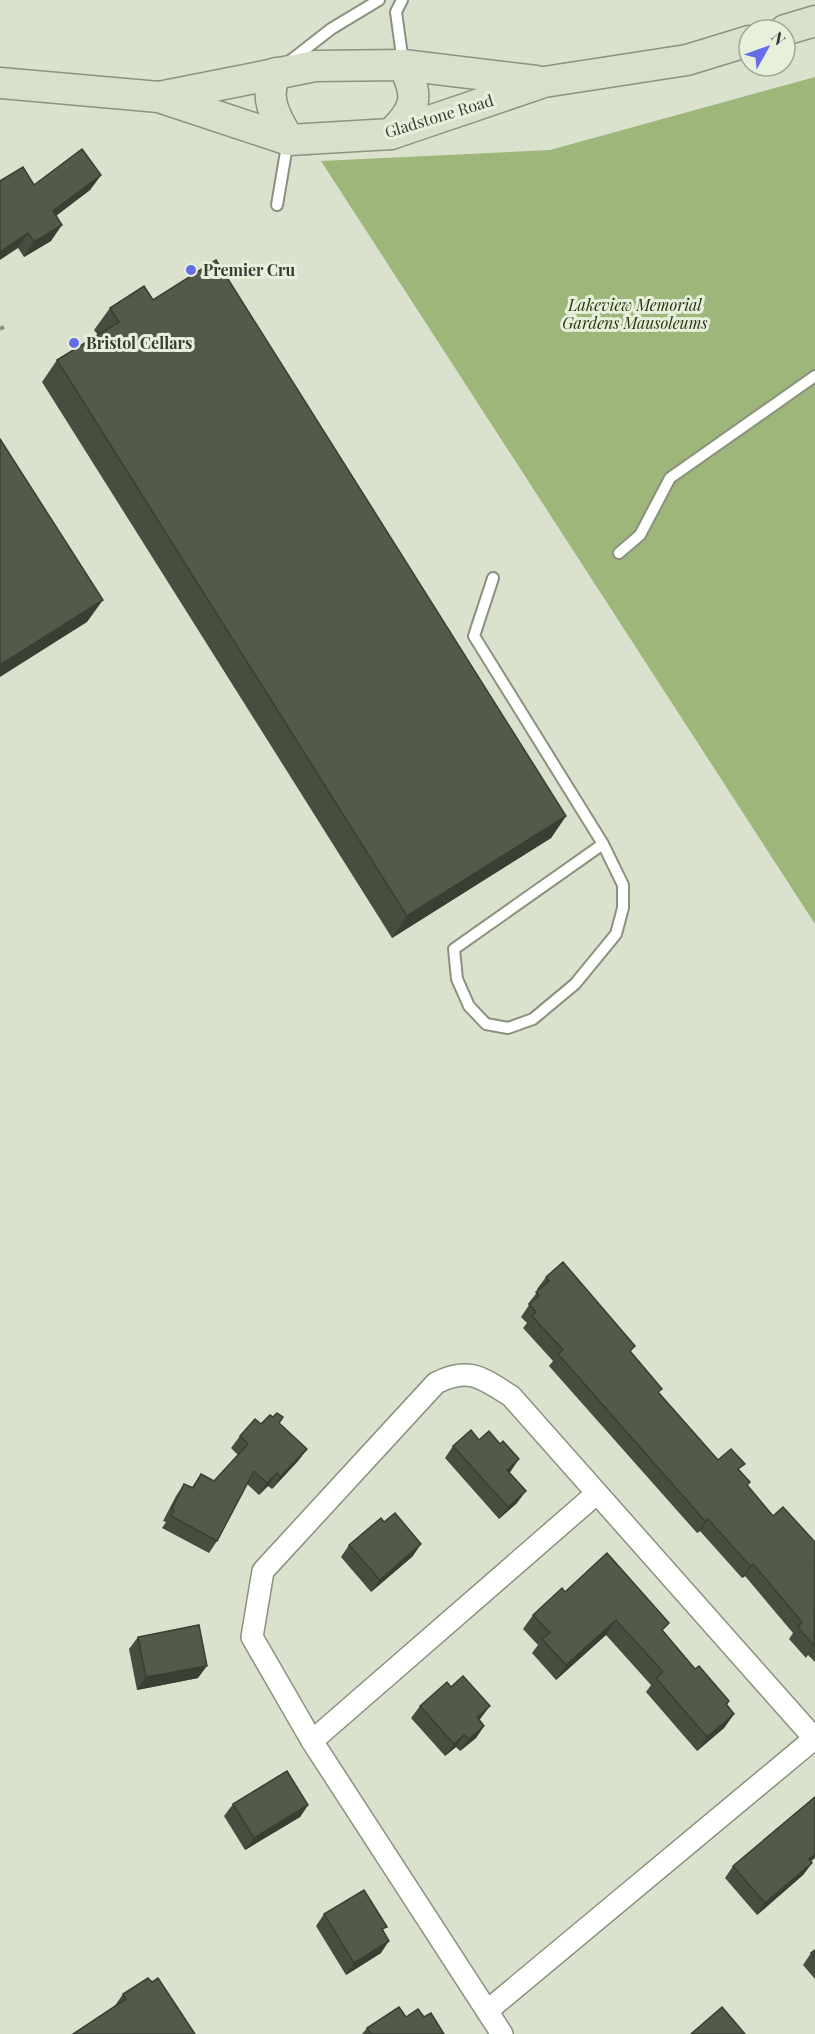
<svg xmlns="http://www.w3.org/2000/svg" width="815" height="2034" font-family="'Playfair Display',serif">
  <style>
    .green { fill: #9eb67a }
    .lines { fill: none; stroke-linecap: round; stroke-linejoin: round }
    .service-casing { stroke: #8a927f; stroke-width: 14 }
    .minor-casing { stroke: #8a927f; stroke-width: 24 }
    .secondary-casing { stroke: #8a927f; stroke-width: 33 }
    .path { stroke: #898e80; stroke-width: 4; stroke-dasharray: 4.5 4.5; stroke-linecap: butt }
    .service { stroke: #fff; stroke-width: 10 }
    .minor { stroke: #fff; stroke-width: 21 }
    .secondary { stroke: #d8e0cb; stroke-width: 30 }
    .wall { fill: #474d3f }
    .shaded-wall { fill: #3a3f33 }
    .building { fill: #535a49; stroke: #3a3f33; stroke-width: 1.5 }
    .poi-dot { fill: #656ee6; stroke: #e7f0db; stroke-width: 2 }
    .labels { text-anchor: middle; stroke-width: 6; stroke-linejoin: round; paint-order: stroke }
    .street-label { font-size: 16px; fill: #383b33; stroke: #e7f0db }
    .poi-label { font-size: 16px; font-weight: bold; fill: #383b33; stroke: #e7f0db; text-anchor: start }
    .park-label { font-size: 16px; font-style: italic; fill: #273412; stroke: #e7f0db }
  </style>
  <rect width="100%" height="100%" fill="#dae2ce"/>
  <path class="green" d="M815,77V924L321,161L550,150Z"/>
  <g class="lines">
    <defs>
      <g id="service">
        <path d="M402,0L396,12L403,63"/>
        <path d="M290,61L331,29L379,0"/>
        <path d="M277,205L288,140"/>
        <path d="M619,553L640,535L670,478L815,376"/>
        <path d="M493,578L474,636L603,844L623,885V908L616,934L575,984L533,1019L508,1028L486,1024L469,1006L457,979L454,949L603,844"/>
      </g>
      <g id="minor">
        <path d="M312,1741L596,1494"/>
        <path d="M487,2011L815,1738"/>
        <path d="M502,2034L312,1741L252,1637L263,1571L436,1383C469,1366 482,1378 511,1396L814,1738"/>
      </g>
      <g id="secondary">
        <path d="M785,30L815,21"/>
        <path d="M276,73C263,98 276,118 289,140"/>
        <path d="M0,83L159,97L289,140L391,134L544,82L687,60L749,41"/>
        <path d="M159,97L315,66L403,65L536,81"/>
        <path d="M391,134C416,109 420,97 403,65"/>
      </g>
    </defs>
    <use href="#service" class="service-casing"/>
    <use href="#minor" class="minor-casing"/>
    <use href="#secondary" class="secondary-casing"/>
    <path class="path" d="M0,329L5,326"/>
    <use href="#service" class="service"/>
    <use href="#minor" class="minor"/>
    <use href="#secondary" class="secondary"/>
  </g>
  <g class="wall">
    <path d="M101,175L90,190L56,216L51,241L24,257L18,248L34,185Z"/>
    <path d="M153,300L566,816L551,838L392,938L42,382L57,360L98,335L94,330L110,308Z"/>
    <path d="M546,1277L631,1353L659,1393L718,1460L740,1471L748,1486L773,1516L815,1542V1662L808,1655L806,1658L789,1639L793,1633L745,1576L742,1578L700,1531L697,1533L549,1366L553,1361L523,1328L527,1323L521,1317L529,1305L528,1304L538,1291L537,1289Z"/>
    <path d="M279,1423L307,1449L298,1461L272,1489L268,1486L259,1495L247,1484L217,1541L209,1553L162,1528L166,1522L163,1521L176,1496L184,1484L192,1487L201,1474L214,1481L238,1455L231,1448L240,1436L261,1424Z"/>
    <path d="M479,1440L511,1471L509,1473L517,1503L499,1519L445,1458L453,1446Z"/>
    <path d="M384,1522L413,1556L371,1592L341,1557L349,1545Z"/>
    <path d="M565,1592L663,1631L695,1669L729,1701L727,1705L734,1714L724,1728L697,1751L646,1692L651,1685L606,1635L556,1680L532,1653L538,1645L523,1629L533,1615Z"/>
    <path d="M138,1637L198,1678L137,1690L129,1649Z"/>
    <path d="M420,1706L481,1718L479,1720L484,1726L476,1738L460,1751L456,1747L445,1756L411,1718Z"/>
    <path d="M233,1804L308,1805L300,1817L245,1850L224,1816Z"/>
    <path d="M811,1862L812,1863L803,1875L757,1915L725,1878L733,1866Z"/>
    <path d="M324,1914L381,1953L346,1975L316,1926Z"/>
    <path d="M815,1950V1979L803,1965L811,1953Z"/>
    <path d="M123,1994L195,2034L114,2007Z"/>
    <path d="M406,2017H424L444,2034H362L367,2028Z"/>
  </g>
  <g class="shaded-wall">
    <path d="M101,175L90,190L42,226L53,211Z"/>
    <path d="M62,225L51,241L24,257L34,242Z"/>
    <path d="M28,233L18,248L0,260V252Z"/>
    <path d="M103,600L87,622L0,677V665Z"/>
    <path d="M566,816L551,838L392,938L407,916Z"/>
    <path d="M307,1449L298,1461L272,1489L280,1477Z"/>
    <path d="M519,1459L511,1471L498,1482L507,1470Z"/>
    <path d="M277,1473L268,1486L259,1495L267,1483Z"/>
    <path d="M526,1491L517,1503L499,1519L508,1507Z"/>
    <path d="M708,1519L700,1531L697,1533L705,1521Z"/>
    <path d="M421,1544L413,1556L371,1592L380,1580Z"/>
    <path d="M753,1564L745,1576L742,1578L750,1566Z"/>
    <path d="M616,1620L606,1635L556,1680L566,1665Z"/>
    <path d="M207,1666L198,1678L137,1690L146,1677Z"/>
    <path d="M490,1706L481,1718L468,1730L477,1717Z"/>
    <path d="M734,1714L724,1728L697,1751L707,1737Z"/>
    <path d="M484,1726L476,1738L460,1751L469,1739Z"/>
    <path d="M464,1735L456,1747L445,1756L454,1744Z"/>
    <path d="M308,1805L300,1817L245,1850L254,1838Z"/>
    <path d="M815,1854V1858L800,1871L809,1859Z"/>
    <path d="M812,1863L803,1875L757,1915L765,1903Z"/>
    <path d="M389,1941L381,1953L346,1975L354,1963Z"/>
  </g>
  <g class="building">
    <path d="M82,149L101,175L53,211L62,225L34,242L28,233L0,252V181L23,167L34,185Z"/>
    <path d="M216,260L566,816L407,916L57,360L119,322L110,308L144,286L153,300Z"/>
    <path d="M0,439L103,600L0,665Z"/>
    <path d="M563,1262L635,1346L630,1351L662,1389L658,1392L718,1460L731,1449L745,1464L738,1469L750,1482L747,1485L773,1516L783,1507L815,1542L814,1646L798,1627L802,1622L753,1564L750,1566L708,1519L705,1521L558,1354L563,1350L532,1316L536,1312L529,1304L539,1296L536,1292L549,1281L546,1277Z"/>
    <path d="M277,1413L283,1417L279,1423L307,1449L280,1477L277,1473L267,1483L254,1471L217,1541L171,1516L174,1510L172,1509L184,1484L193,1488L201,1474L214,1481L248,1444L240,1436L255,1419L261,1424L270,1415L273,1417Z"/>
    <path d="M471,1430L479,1440L489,1431L500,1444L503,1441L519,1459L507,1470L526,1491L508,1507L453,1446Z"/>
    <path d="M395,1513L421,1544L380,1580L349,1545L381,1518L384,1522Z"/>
    <path d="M607,1553L669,1623L662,1630L695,1669L699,1666L729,1701L726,1704L734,1714L707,1737L656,1678L663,1672L616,1620L566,1665L542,1639L550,1633L533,1615L562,1588L565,1592Z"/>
    <path d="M199,1625L207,1666L146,1677L138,1637Z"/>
    <path d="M463,1676L490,1706L477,1717L484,1726L469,1739L464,1735L454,1744L420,1706L447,1682L451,1687Z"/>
    <path d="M287,1771L308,1805L254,1838L233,1804Z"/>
    <path d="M815,1797V1854L809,1859L812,1863L765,1903L733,1866Z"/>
    <path d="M364,1890L387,1927L382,1929L389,1941L354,1963L324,1914Z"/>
    <path d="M815,1950V1958L811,1953Z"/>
    <path d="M148,1978L152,1982L158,1978L195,2034H73L126,1999L123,1994Z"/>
    <path d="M399,2007L406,2017L418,2009L424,2017L431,2013L444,2034H371L367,2028Z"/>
    <path d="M722,2007L745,2034H691Z"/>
  </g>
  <g class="poi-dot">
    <circle cx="191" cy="270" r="6"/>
    <circle cx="74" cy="343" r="6"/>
  </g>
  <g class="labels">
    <g class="street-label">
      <text transform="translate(439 116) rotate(-17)" y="6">Gladstone Road</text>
    </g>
    <g class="poi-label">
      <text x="203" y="276">Premier Cru</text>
      <text x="86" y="349">Bristol Cellars</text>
    </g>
    <g class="park-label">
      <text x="635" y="311">Lakeview Memorial<tspan x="635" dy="18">Gardens Mausoleums</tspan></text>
    </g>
  </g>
  <g transform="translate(767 48) rotate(50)"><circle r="28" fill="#e7f0db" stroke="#a1a898" stroke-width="1.5"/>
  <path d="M0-4.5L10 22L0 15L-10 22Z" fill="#656ee6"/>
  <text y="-9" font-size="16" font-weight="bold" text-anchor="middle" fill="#383b33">N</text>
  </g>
</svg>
